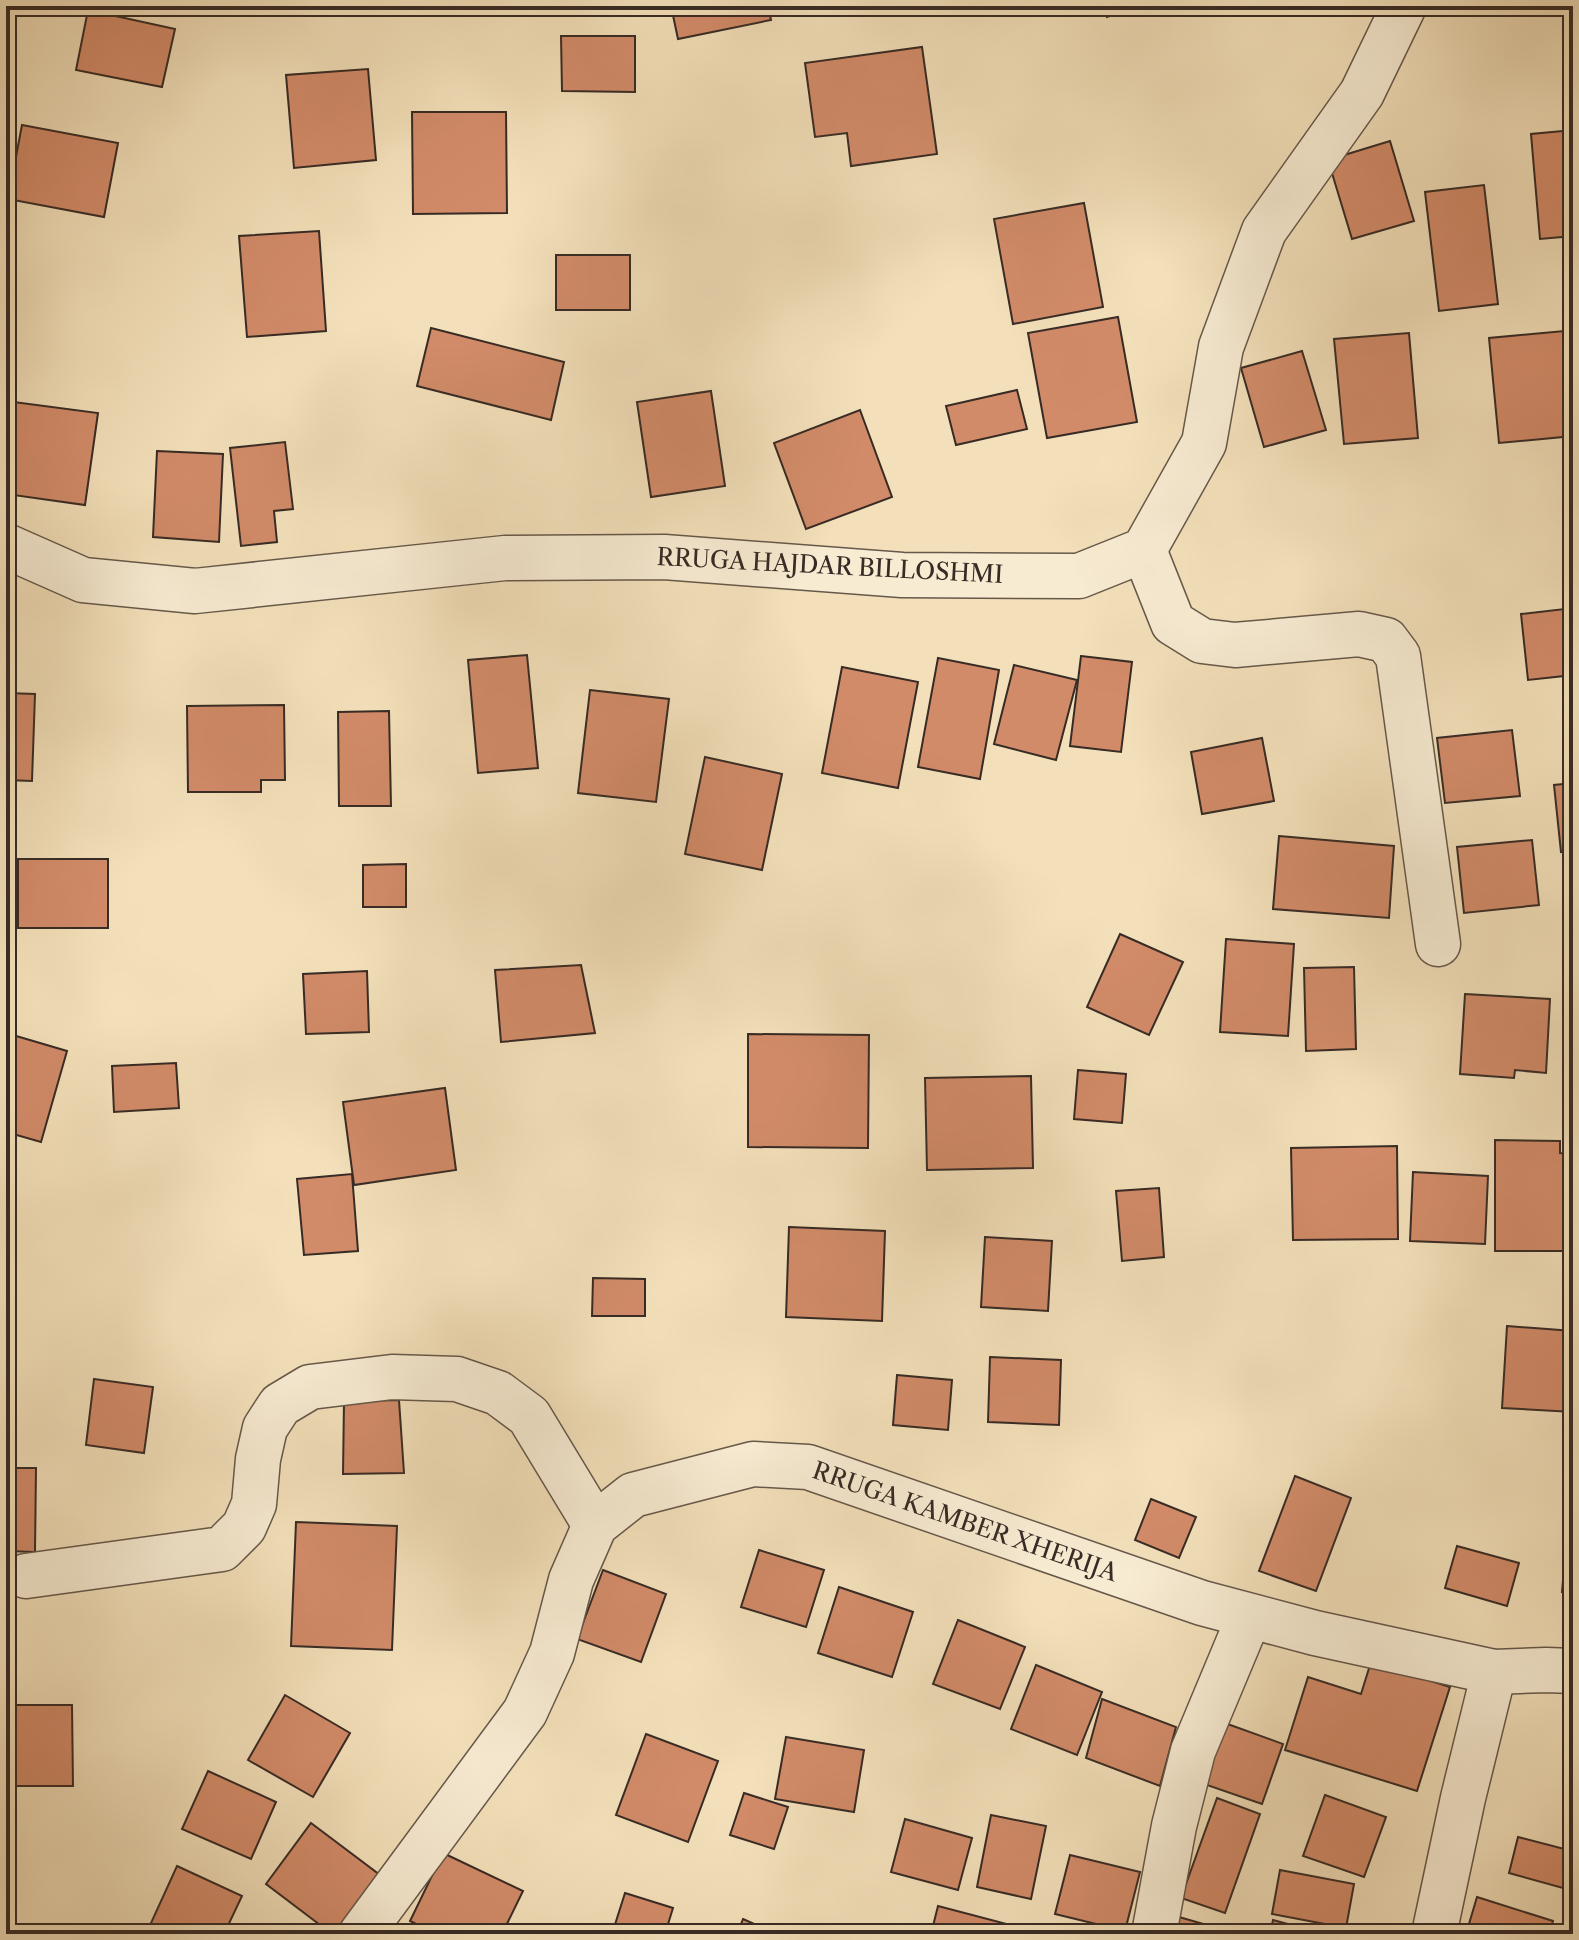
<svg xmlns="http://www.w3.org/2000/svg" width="1579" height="1940" font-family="'Libre Caslon Text',serif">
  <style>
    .building { fill: #d28b69; stroke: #372b25; stroke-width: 2 }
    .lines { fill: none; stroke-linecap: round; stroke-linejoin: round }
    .minor-casing { stroke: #66584a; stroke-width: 47 }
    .minor { stroke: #f7ebd2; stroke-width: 44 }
    .labels { text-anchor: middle; stroke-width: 8; stroke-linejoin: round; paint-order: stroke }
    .street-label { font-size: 24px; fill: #372b25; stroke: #f7ebd2 }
  </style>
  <rect width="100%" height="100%" fill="#f3e0ba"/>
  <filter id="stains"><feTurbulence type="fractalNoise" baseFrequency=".0025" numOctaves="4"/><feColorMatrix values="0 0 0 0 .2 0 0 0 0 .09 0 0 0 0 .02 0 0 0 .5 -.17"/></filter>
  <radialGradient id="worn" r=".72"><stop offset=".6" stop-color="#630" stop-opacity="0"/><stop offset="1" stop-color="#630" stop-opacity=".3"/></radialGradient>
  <g class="building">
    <path d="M671,6H768L771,20L678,39Z"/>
    <path d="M1103,6H1139L1107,17Z"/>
    <path d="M88,10L175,29L162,87L76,70Z"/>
    <path d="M561,36H635V92L562,91Z"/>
    <path d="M922,47L937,154L851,166L847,133L815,137L805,63Z"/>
    <path d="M368,69L376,160L294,168L286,75Z"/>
    <path d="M412,112H506L507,213L413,214Z"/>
    <path d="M22,125L118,143L104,217L8,199Z"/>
    <path d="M1573,130V236L1540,239L1531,134Z"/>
    <path d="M1390,141L1414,221L1352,239L1328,160Z"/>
    <path d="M1484,185L1498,304L1439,311L1425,192Z"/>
    <path d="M1084,203L1103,307L1013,324L994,219Z"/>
    <path d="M319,231L326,331L247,337L239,236Z"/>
    <rect x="556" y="255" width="74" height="55"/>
    <path d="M1118,317L1137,422L1047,438L1028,333Z"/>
    <path d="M431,328L564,362L551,420L417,386Z"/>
    <path d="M1564,331L1573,436L1499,443L1489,338Z"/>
    <path d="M1409,333L1418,438L1344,444L1334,339Z"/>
    <path d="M1302,351L1326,430L1264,447L1241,368Z"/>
    <path d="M1017,390L1027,429L956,445L946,406Z"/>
    <path d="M711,391L725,486L651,497L637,402Z"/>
    <path d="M6,401L98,413L85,505L6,494Z"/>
    <path d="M860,410L892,497L806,529L774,443Z"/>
    <path d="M285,442L293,509L274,511L277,542L241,546L230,448Z"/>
    <path d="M157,451L223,454L219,542L153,537Z"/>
    <path d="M1573,608V675L1528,680L1521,614Z"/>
    <path d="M527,655L538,768L478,773L468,660Z"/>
    <path d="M1081,656L1132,662L1121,752L1070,746Z"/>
    <path d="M938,658L999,670L980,779L918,767Z"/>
    <path d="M1014,665L1077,680L1056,760L994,744Z"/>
    <path d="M842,667L918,682L898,788L822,773Z"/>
    <path d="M590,690L669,699L656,802L578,793Z"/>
    <path d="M1573,692V757H1568L1563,693Z"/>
    <path d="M6,693L35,694L32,781L6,780Z"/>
    <path d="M284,705L285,780H261V792H188L187,706Z"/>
    <path d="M389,711L391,806H339L338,712Z"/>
    <path d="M1512,730L1520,796L1445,803L1437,738Z"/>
    <path d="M1262,738L1274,801L1202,814L1191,752Z"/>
    <path d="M705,757L782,774L762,870L685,854Z"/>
    <path d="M1573,783V850L1561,852L1554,785Z"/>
    <path d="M1279,836L1394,846L1389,918L1273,909Z"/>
    <path d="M1532,840L1539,905L1464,913L1457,847Z"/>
    <rect x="18" y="859" width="90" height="69"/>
    <path d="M406,864V907H363V865Z"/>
    <path d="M1120,934L1183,962L1149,1035L1087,1007Z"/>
    <path d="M1226,939L1294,944L1288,1036L1220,1032Z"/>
    <path d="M581,965L595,1033L501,1042L495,970Z"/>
    <path d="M1354,967L1356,1049L1306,1051L1304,968Z"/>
    <path d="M367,971L369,1032L306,1034L303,974Z"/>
    <path d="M1465,994L1550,999L1546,1073L1515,1070L1514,1078L1460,1074Z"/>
    <path d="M6,1033L67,1051L41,1142L6,1132Z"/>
    <path d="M748,1034L869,1035L868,1148L748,1147Z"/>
    <path d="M176,1063L179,1108L114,1112L112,1066Z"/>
    <path d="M1078,1070L1126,1074L1122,1123L1074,1119Z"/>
    <path d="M1031,1076L1033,1168L927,1170L925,1078Z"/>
    <path d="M445,1088L456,1170L354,1185L343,1102Z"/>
    <path d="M1495,1140L1560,1141V1153L1573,1154V1251H1495Z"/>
    <path d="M1397,1146L1398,1239L1293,1240L1291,1148Z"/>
    <path d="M1413,1172L1488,1176L1485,1244L1410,1241Z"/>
    <path d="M352,1174L358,1251L304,1255L297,1179Z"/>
    <path d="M1159,1188L1164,1257L1122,1261L1116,1191Z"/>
    <path d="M789,1227L885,1231L882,1321L786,1317Z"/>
    <path d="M985,1237L1052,1241L1048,1311L981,1307Z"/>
    <path d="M593,1278L645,1279V1316H592Z"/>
    <path d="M1507,1326L1573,1331V1412L1502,1408Z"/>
    <path d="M990,1357L1061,1360L1059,1425L988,1422Z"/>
    <path d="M897,1375L952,1380L948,1430L893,1425Z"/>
    <path d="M94,1379L153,1387L144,1453L86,1445Z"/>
    <path d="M399,1400L404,1473L343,1474L344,1401Z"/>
    <path d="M6,1468H36L35,1552L6,1551Z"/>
    <path d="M1295,1476L1351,1498L1316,1591L1259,1571Z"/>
    <path d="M1151,1499L1196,1517L1179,1558L1135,1540Z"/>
    <path d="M296,1522L397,1526L392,1650L291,1646Z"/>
    <path d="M1567,1535L1573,1536V1593L1562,1592Z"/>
    <path d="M1457,1546L1519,1563L1507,1606L1445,1588Z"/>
    <path d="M759,1550L824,1570L806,1627L741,1607Z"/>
    <path d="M603,1570L666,1594L641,1662L577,1639Z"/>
    <path d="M839,1587L913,1612L892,1677L818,1653Z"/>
    <path d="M958,1620L1025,1647L1000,1709L933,1684Z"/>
    <path d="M1371,1662L1450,1687L1417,1791L1285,1750L1308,1677L1361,1694Z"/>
    <path d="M1036,1665L1102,1692L1077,1755L1011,1729Z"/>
    <path d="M285,1695L350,1733L313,1797L248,1760Z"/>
    <path d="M1102,1699L1176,1727L1160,1786L1086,1758Z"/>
    <path d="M6,1705H72L73,1786H6Z"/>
    <path d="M1222,1722L1283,1744L1262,1804L1201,1783Z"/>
    <path d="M646,1734L718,1761L688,1842L616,1815Z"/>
    <path d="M786,1737L864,1750L854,1812L775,1799Z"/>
    <path d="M208,1771L276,1802L251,1859L182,1829Z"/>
    <path d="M744,1793L788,1807L774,1849L730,1835Z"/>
    <path d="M1325,1795L1386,1817L1364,1877L1303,1856Z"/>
    <path d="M1217,1798L1260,1814L1225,1913L1181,1898Z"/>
    <path d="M991,1815L1046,1826L1031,1899L977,1887Z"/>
    <path d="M905,1819L972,1838L958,1890L891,1872Z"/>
    <path d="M311,1823L380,1875L336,1934H332L266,1884Z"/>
    <path d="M1518,1837L1572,1851L1563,1888L1509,1873Z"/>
    <path d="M443,1853L523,1891L502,1934H437L410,1921Z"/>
    <path d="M1070,1855L1140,1872L1125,1931L1055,1914Z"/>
    <path d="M177,1866L242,1896L224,1934H146Z"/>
    <path d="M1280,1870L1354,1884L1346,1928L1272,1914Z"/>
    <path d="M625,1893L673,1908L665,1934H612Z"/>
    <path d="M1477,1897L1553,1921L1549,1934H1466Z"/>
    <path d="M938,1906L1018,1927L1016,1934H931Z"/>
    <path d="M1165,1913L1235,1933V1934H1159Z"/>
    <path d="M743,1919L777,1934H737Z"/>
    <path d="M1273,1920L1325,1934H1270Z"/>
  </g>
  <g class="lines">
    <defs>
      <g id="minor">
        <path d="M6,546L83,580L195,591L505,558L664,557L902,575L1079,576L1144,550L1204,443L1221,347L1264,231L1362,93L1404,6"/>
        <path d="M1144,550L1173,623L1202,641L1235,645L1359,634L1386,640L1398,656L1438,944"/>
        <path d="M26,1576L222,1549L244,1527L254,1504L258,1459L265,1428L280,1405L310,1387L392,1377L457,1379L498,1393L529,1416L595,1525"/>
        <path d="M361,1934L525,1712L552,1653L571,1580L595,1525L633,1495L753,1464L808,1467L1202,1603L1315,1633L1494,1672L1546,1670L1573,1671"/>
        <path d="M1154,1934L1174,1826L1193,1751L1249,1617"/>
        <path d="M1434,1934L1463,1798L1494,1672"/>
      </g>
    </defs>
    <use href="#minor" class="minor-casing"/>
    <use href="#minor" class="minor"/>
  </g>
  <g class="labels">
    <g class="street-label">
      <text transform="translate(830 566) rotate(3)" y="8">RRUGA HAJDAR BILLOSHMI</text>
      <text transform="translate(965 1522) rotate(19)" y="8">RRUGA KAMBER XHERIJA</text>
    </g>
  </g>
  <rect width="1579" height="1940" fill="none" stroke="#f3e0ba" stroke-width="32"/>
  <rect x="8" y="8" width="1563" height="1924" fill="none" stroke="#372b25" stroke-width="4"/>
  <rect x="16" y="16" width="1547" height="1908" fill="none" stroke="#372b25" stroke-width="2"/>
  <rect width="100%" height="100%" filter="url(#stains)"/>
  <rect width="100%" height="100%" fill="url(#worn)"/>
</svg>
